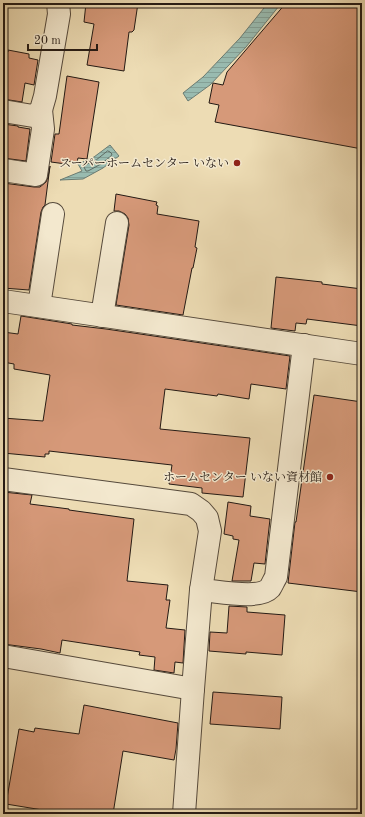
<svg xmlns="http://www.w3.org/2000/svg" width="365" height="817" font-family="'Old Standard TT','Noto Serif JP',serif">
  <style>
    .water { fill: url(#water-rules); stroke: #6a7b72 }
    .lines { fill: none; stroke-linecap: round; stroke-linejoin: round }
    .shore { stroke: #5e6a62; stroke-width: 1 }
    .building { fill: #d69979; stroke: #241a14 }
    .minor-casing { stroke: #564a3c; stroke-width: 24 }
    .path { stroke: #241a14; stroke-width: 2.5; stroke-dasharray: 1 2; stroke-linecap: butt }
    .minor { stroke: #f3e8ce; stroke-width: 22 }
    .poi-dot { fill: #8f2418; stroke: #f3e8ce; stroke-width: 1.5 }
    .labels { text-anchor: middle; stroke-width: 3; stroke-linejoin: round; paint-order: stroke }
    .poi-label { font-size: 12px; fill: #241a14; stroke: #f3e8ce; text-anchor: end }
  </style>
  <defs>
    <pattern id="water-rules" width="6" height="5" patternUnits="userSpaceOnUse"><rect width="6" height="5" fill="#99bbb0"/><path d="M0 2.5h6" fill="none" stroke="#84a096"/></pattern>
  </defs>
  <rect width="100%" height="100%" fill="#eddcb4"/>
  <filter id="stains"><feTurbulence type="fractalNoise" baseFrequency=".005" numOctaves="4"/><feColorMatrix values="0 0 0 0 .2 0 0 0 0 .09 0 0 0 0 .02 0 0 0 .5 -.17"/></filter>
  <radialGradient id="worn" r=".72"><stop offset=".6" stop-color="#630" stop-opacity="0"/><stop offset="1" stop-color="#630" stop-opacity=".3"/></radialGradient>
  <g class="water">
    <path d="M268,3H275L279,6L246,47L210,85L188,101L183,93L203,77L240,38Z"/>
    <path d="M110,145L119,156L103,168L83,179L60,180L82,171L78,164L94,157Z"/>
  </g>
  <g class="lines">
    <path class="shore" d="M108,151L110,152L112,154L111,156L101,164L88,171H86L84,167L85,165L96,160Z"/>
  </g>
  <g class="building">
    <path d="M86,3H138L134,30L132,32H129L124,71L87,65L94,24L84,22Z"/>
    <path d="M286,3H362V149L215,122L219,105L209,103L213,83L223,85L227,72Z"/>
    <path d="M8,50L29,54V58L38,60L34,85L25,83L22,102L3,99V51L8,52Z"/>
    <path d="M67,76L99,82L87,159L78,158L77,162L66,161V164L51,162L55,134H59Z"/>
    <path d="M3,124L18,126V127L30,129L26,161L3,158Z"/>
    <path d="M50,166L45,205L43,207L41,212L29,290L3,288V183L34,187H40L46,182L48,177Z"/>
    <path d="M116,194L157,202L156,205L158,206L157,214L199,221L195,247L197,248L193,268H192L183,315L116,305L129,225L128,218L125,214L119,211H114Z"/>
    <path d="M276,277L322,282V284L362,289V326L307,319L306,324L296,323L295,331L271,328Z"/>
    <path d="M21,316L72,324V325L106,329L290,356L286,389L251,384L249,399L218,394L217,396L165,389L160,429L250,438L243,497L202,493V488L169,484L172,465L49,451V454H45V457L3,453V418L43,421L50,375L14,369V364L3,362V332L18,334Z"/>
    <path d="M314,395L362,402V592L288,583L295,522H296Z"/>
    <path d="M3,492L32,495L30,504L69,509V510L134,519L127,581L168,585L166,600H170L166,628L185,630L183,663L175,662L174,673L154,670L155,657L139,655L140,652L62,640L60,653L41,649L3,644Z"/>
    <path d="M228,502L251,506L250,516L270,519L265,564L254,563L251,581H232L239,540L233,539V536L224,534Z"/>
    <path d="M229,606L247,607V612L285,615L282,655L246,652V654L209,651L210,632L227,633Z"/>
    <path d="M213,692L282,697L280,729L210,724Z"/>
    <path d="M84,705L178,723L176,749L174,760L123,751L113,814H67L6,804L19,729L34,732L35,728L79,734Z"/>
  </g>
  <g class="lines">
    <defs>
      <g id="minor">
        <path d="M3,111L33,116L38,113L41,110L45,96L59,14L58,3"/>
        <path d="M3,170L36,175L43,129L41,110"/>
        <path d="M3,301L362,354"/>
        <path d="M39,306L53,214"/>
        <path d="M102,316L117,223"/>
        <path d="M3,479L191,504L201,511L207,518L210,531L201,590L193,689L184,814"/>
        <path d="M201,590C217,591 259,600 270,588C272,585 274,580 276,577L304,345"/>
        <path d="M3,656L193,689"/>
      </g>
    </defs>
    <use href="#minor" class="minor-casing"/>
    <g class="path">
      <path d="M3,813L7,814"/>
      <path d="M355,814L362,809"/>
    </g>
    <use href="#minor" class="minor"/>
  </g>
  <g class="poi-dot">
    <circle cx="237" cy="163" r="4"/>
    <circle cx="330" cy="477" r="4"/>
  </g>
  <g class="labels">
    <g class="poi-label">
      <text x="229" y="167">スーパーホームセンター いない</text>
      <text x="322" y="481">ホームセンター いない資材館</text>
    </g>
  </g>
  <rect width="365" height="817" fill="none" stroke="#eddcb4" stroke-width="16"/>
  <rect x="4" y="4" width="357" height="809" fill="none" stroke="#241a14" stroke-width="2"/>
  <rect x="8" y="8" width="349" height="801" fill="none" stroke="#241a14"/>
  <path d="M28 44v6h69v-6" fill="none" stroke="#241a14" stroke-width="2"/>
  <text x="34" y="44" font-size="12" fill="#241a14" stroke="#f3e8ce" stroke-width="3" paint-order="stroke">20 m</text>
  <rect width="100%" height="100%" filter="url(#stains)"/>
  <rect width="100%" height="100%" fill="url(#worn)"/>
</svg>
